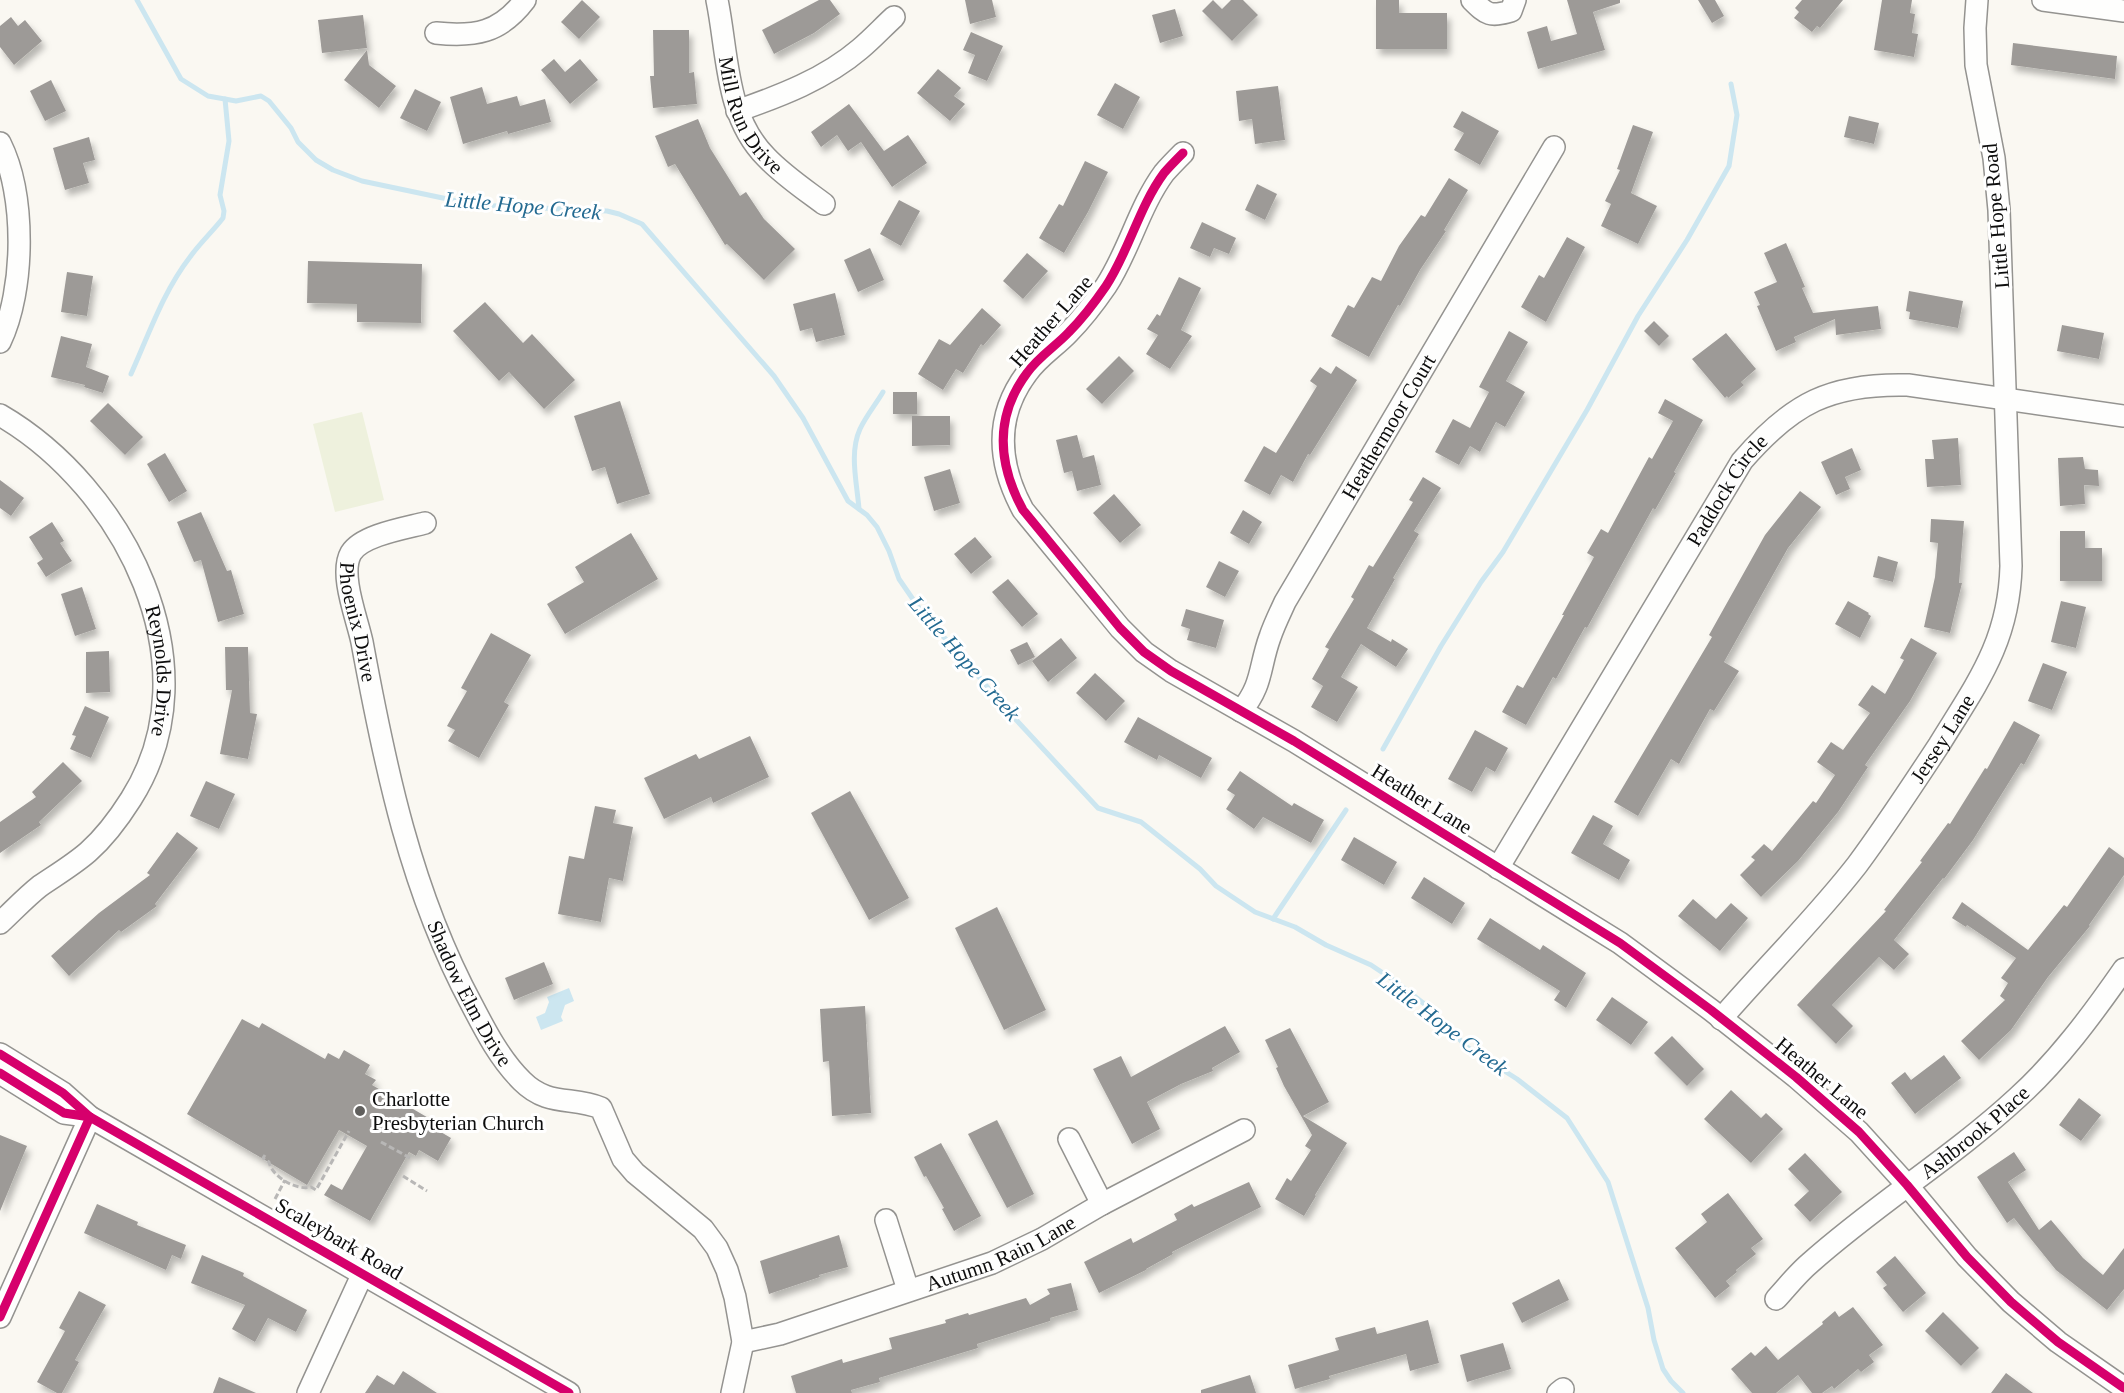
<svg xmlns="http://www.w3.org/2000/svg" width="2124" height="1393" font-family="'Times New Roman',serif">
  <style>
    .pitch { fill: #eef1dd }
    .water { fill: #cce6f0 }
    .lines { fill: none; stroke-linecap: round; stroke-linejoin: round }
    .stream { stroke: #cce6f0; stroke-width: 5 }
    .building { fill: #9d9a97; filter: url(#shadow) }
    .minor-casing { stroke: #949390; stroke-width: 24 }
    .path { stroke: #b8b7b6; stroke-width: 3; stroke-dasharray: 6 3; stroke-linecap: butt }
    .minor { stroke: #fefefd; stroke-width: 21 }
    .cycleway-casing { stroke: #fff; stroke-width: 13 }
    .cycleway { stroke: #d6006c; stroke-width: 9 }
    .poi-dot { fill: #605f5d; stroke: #fff; stroke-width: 2 }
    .labels { text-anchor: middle; stroke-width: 6; stroke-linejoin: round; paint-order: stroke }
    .street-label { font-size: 21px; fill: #0d0d0d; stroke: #fff }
    .poi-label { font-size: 21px; fill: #0d0d0d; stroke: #fff; text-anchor: start }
    .water-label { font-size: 22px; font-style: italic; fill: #236a91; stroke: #fff }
  </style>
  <defs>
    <filter id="shadow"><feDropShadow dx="3.5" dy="6" stdDeviation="3" flood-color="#0004"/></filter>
  </defs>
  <rect width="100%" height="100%" fill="#faf8f2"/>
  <path class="pitch" d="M362,412L384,500L335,512L313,424Z"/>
  <path class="water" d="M569,988L574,1001L565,1005L561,1017L563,1021L541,1030L536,1017L545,1013L549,1002L547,997Z"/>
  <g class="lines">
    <g class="stream">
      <path d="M137,0L181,79L208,96L236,101L261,96L269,101L291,128L298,142L316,160L333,170L362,181L476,205L607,211L619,214L642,224L774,376L803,418L848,501L867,515L877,527L889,551L899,579L930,624L952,645L1006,709L1098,808L1141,822L1200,869L1216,886L1255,912L1295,927L1326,945L1371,965L1395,981L1427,1006L1467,1047L1517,1079L1567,1118L1608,1182L1648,1308L1654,1340L1663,1369L1671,1381L1683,1393"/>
      <path d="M131,374C149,334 163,292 190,257C200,243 213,231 223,218L224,211L220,195L229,141L225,99"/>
      <path d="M859,509C857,483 849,453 860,429C866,416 876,404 883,392"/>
      <path d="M1383,749L1441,646L1481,582L1503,552L1587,410L1638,316L1687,240L1729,166L1737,115L1731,84"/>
      <path d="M1273,919L1346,810"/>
    </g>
  </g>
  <g class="building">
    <path d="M582,0L600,17L579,39L561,22Z"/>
    <path d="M819,0H830L840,14L814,33L774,54L762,30Z"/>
    <path d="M965,0H992L996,17L970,24Z"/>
    <path d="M1213,0L1222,9L1231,0H1243L1258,15L1232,41L1202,11Z"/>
    <path d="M1376,0H1399V13H1447V49H1376Z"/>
    <path d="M1567,0H1620V3L1593,12L1605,50L1538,69L1527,32L1547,26L1551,41L1577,34Z"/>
    <path d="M1698,0H1715L1724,16L1712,23Z"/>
    <path d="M1802,0H1843L1820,28L1817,26L1812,32L1794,18L1799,12L1795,8Z"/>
    <path d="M1882,0H1912L1910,13L1915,14L1912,33L1918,34L1914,57L1874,50Z"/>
    <path d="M1175,9L1183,36L1160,43L1152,15Z"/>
    <path d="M363,15L367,48L322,53L318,20Z"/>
    <path d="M11,17L18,26L25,20L42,41L14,65L0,47V26Z"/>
    <path d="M653,30H689V73L694,72L697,104L653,108L650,76H654Z"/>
    <path d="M971,32L1003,46L987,81L968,73L975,55L963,50Z"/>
    <path d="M2013,43L2117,56L2115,79L2011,65Z"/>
    <path d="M367,50L369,65L396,86L379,108L344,80Z"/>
    <path d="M554,59L565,72L580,59L598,80L570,104L541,70Z"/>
    <path d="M938,69L961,88L954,96L965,104L950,121L917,93Z"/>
    <path d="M51,80L66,111L45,121L30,91Z"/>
    <path d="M1115,83L1140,97L1123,129L1097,115Z"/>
    <path d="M1278,86L1285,140L1255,144L1252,119L1239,121L1236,91Z"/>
    <path d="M482,87L487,104L517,96L520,106L545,99L551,122L508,134L507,131L463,144L450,97Z"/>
    <path d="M415,89L441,102L427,131L400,118Z"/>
    <path d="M849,104L884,151L908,135L927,163L892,187L861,142L848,151L837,135L821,147L811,132Z"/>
    <path d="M1462,111L1499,131L1480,165L1454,150L1464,133L1453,127Z"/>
    <path d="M1849,116L1879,123L1874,144L1844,137Z"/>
    <path d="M698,119L710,148L740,196L746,192L764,219L795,249L764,280L727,244L725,245L675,164L668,167L655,136Z"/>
    <path d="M1633,125L1653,132L1631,193L1657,206L1638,244L1601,226L1611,204L1605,201L1620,170L1617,169Z"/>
    <path d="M89,137L95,160L83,163L89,183L65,190L53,148Z"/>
    <path d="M1085,161L1108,172L1088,212L1064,253L1039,238L1059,204L1063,206Z"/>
    <path d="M1449,178L1468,190L1444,230L1446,231L1420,270L1400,306L1398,305L1369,357L1331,336L1348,305L1354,308L1372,277L1381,281L1399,246L1421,215L1425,217Z"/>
    <path d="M1257,184L1277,194L1265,220L1245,210Z"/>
    <path d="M899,200L920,211L901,246L880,234Z"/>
    <path d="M1202,222L1236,238L1229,254L1214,248L1210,257L1190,248Z"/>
    <path d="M1567,237L1585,247L1546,322L1521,307L1539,275L1544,278Z"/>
    <path d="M1786,243L1805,287L1802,288L1813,313L1878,306L1881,329L1836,335L1835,319L1794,337L1796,342L1776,351L1757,306L1760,305L1754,292L1777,282L1764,253Z"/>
    <path d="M870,248L884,280L858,292L844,260Z"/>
    <path d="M1027,253L1048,271L1023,299L1003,281Z"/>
    <path d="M308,261L422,264L421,323L357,322V304L307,303Z"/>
    <path d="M67,272L93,276L87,316L61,312Z"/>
    <path d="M1179,277L1201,288L1181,330L1192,336L1170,369L1146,354L1158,335L1147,329L1157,314L1160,316Z"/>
    <path d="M1909,291L1963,301L1958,328L1909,319L1910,312L1906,311Z"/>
    <path d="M835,293L845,335L816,342L812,328L800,331L793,304Z"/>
    <path d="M485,302L523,343L532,334L575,380L544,409L509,372L499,381L453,331Z"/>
    <path d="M982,308L1001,325L983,346L981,344L963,373L956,369L943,390L918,374L939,339L950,345Z"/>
    <path d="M1654,321L1669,336L1659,346L1644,331Z"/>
    <path d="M2062,325L2104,333L2099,359L2057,351Z"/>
    <path d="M1509,331L1528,342L1506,381L1525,392L1505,427L1496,422L1480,452L1470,446L1459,465L1435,452L1453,419L1470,428L1489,392L1479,387Z"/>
    <path d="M1726,333L1756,369L1741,382L1744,385L1728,398L1727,396L1725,398L1692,359Z"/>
    <path d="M61,336L92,344L86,367L109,376L103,393L84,387L85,385L51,377Z"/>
    <path d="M1119,356L1134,371L1102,404L1086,389Z"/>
    <path d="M1336,366L1357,380L1310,455L1308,454L1293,482L1281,475L1270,495L1244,481L1264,446L1276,453L1317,386L1310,381L1320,367L1331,374Z"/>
    <rect x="893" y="392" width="24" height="22"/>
    <path d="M1665,399L1703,420L1674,472L1676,473L1655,510L1653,508L1587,628L1585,627L1556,679L1553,677L1526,725L1502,712L1517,685L1523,688L1564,615H1562L1594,557L1587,553L1601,529L1608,533L1649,457L1652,459L1673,421L1658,413Z"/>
    <path d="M620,401L650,494L617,504L605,467L592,471L574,416Z"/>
    <path d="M108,403L143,437L125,455L90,421Z"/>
    <path d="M912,416H950V445L912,446Z"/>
    <path d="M1077,435L1083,458L1094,455L1101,485L1077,491L1072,471L1064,473L1056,440Z"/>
    <path d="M1958,438L1961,485L1927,487L1925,459H1934L1932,440Z"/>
    <path d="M1852,448L1861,470L1845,477L1850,489L1836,495L1821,462Z"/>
    <path d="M165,453L187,491L169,502L147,464Z"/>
    <path d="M2083,457L2085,469L2098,470L2099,486L2084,485L2085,504L2060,506L2058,458Z"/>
    <path d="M950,469L960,503L934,511L924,477Z"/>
    <path d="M1423,477L1441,488L1414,531L1419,534L1393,578L1395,579L1367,628L1391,642L1392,639L1408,649L1396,667L1361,644L1341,677L1358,687L1337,722L1311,707L1323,686L1312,679L1329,649L1325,647L1354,599L1351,597L1369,565L1373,567L1413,502L1409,500Z"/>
    <path d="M0,480L24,498L11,516L0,508Z"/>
    <path d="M1800,491L1821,507L1788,548L1724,662L1739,671L1714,711L1710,709L1679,764L1671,759L1638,816L1614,802L1712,637L1709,635L1765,535Z"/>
    <path d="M1114,494L1141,525L1120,543L1093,513Z"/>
    <path d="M1243,510L1262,522L1249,544L1230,533Z"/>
    <path d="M201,512L227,571L231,570L244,614L218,622L201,560L194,562L177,522Z"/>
    <path d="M1931,519L1964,521L1959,583H1962L1950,633L1924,627L1935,577L1938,543L1930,542Z"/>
    <path d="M52,522L64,541L60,543L72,561L46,577L37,563L43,559L29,537Z"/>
    <path d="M2060,531H2085V548H2102V581H2060Z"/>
    <path d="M631,533L658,579L565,634L547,604L584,582L575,567Z"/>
    <path d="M975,537L992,557L971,574L954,554Z"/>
    <path d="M1878,556L1898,562L1893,582L1873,577Z"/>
    <path d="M1219,561L1239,571L1225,597L1206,587Z"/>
    <path d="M1008,579L1038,614L1022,627L992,592Z"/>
    <path d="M82,587L96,629L75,636L61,594Z"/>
    <path d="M1848,601L1869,613L1868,614L1871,616L1860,638L1835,624Z"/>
    <path d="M2061,601L2086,607L2076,648L2051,642Z"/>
    <path d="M1186,609L1224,620L1216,648L1187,640L1190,629L1181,626Z"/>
    <path d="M491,633L531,655L504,702L509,705L479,758L448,741L455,730L447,726L467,691L461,688Z"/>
    <path d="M1061,638L1077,658L1048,682L1032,661Z"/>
    <path d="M1911,638L1937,653L1910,701L1865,765L1868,767L1838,812L1798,861L1761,897L1740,875L1755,860L1751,857L1764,844L1772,851L1813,801L1816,803L1835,775L1817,762L1831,742L1843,750L1870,713L1858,705L1872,685L1885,694L1904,660L1900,658Z"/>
    <path d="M1027,642L1035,657L1018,665L1010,650Z"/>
    <path d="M225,647H248L250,713L257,714L248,759L220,754L232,690H226Z"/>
    <path d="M109,651L110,692L86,693V652Z"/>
    <path d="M2043,663L2067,672L2052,710L2028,701Z"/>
    <path d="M1095,673L1125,701L1106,721L1076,693Z"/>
    <path d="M85,706L109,717L91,758L70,749L76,736L72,735Z"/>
    <path d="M1138,717L1212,758L1201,778L1159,755L1157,760L1124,742Z"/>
    <path d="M2014,721L2040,735L2024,765L2021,763L1973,840L1944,879L1943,878L1894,940L1909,954L1894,970L1879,957L1832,1005L1853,1026L1836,1044L1797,1005L1886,911L1884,910L1922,862L1920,861L1948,823L1950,824L1985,768L1987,769Z"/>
    <path d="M1475,730L1508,748L1495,772L1486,767L1472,792L1448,779Z"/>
    <path d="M750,736L769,777L713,803L711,797L664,819L644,778L696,754L699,759Z"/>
    <path d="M63,762L82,781L39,822L41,825L0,853V822L36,797L32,792Z"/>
    <path d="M1240,771L1292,806L1294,803L1324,820L1311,843L1263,817L1254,829L1226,809L1235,795L1227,790Z"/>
    <path d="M206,781L235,794L219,829L190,816Z"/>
    <path d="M850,791L909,898L869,920L811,813Z"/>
    <path d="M595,806L616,810L613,823L633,827L623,881L609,878L601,922L558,914L569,856L584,859Z"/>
    <path d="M1593,815L1613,826L1603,844L1630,860L1619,880L1571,853Z"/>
    <path d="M177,832L198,848L155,904L157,906L121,932L119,930L69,976L51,956L99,913L150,875L147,873Z"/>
    <path d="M1354,837L1397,862L1384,885L1341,860Z"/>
    <path d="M2109,847L2124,858V875L2089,925L2090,926L2048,977L2011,1030L1979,1060L1961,1041L2005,1000L2000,996L2008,983L2001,978L2016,958L1967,925L1966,927L1952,918L1962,902L2028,950L2064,905L2067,907Z"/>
    <path d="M1424,877L1465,903L1452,924L1411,898Z"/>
    <path d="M1693,899L1716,919L1731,903L1748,918L1720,951L1678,916Z"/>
    <path d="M997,907L1046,1010L1004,1030L955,928Z"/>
    <path d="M1490,918L1540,950L1543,945L1586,973L1566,1008L1554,1000L1560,991L1477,939Z"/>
    <path d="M544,962L553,984L514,1000L505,978Z"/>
    <path d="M1612,997L1648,1022L1631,1045L1596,1020Z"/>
    <path d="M865,1006L871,1113L832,1116L829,1061L823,1062L820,1009Z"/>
    <path d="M242,1019L259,1028L262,1023L325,1059L328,1053L339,1059L344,1050L370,1065L365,1074L376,1080L372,1085L437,1123L434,1128L451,1138L438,1161L419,1150L416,1156L409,1152L370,1221L324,1195L331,1184L342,1190L367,1146L339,1130L307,1185L187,1114Z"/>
    <path d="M1225,1026L1240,1052L1212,1068L1213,1071L1181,1084L1147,1102L1160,1129L1132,1144L1093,1069L1121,1056L1131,1077Z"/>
    <path d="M1290,1028L1329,1102L1303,1116L1347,1143L1315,1195L1316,1196L1304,1216L1275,1199L1287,1178L1291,1181L1311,1150L1305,1146L1312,1135L1284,1086L1276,1068L1278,1067L1265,1040Z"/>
    <path d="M1672,1036L1704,1069L1687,1086L1654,1053Z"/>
    <path d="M1944,1055L1961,1078L1915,1114L1891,1083L1905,1072L1911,1080Z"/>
    <path d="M1731,1090L1761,1118L1766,1113L1783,1129L1751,1163L1704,1119Z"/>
    <path d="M2079,1098L2101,1115L2081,1141L2059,1125Z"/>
    <path d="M997,1120L1034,1194L1007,1208L968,1134Z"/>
    <path d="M0,1135L27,1146L0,1211Z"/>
    <path d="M941,1143L981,1216L954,1231L942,1209L944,1208L926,1176L924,1177L914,1157Z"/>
    <path d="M2014,1152L2026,1170L2008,1182L2039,1230L2051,1220L2083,1258L2103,1275L2124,1248V1289L2107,1310L2056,1270L2014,1218L2007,1223L1977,1177Z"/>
    <path d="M1805,1153L1842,1192L1810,1222L1794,1205L1809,1191L1788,1169Z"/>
    <path d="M1249,1182L1261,1207L1172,1252L1173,1254L1146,1269V1270L1099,1293L1084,1262L1131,1238L1133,1243L1177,1220L1174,1214L1192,1204L1194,1207Z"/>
    <path d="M1728,1193L1763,1239L1751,1248L1756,1254L1736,1270L1737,1272L1726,1281L1730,1286L1715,1298L1675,1248L1707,1222L1701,1214Z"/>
    <path d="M97,1204L138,1222L137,1225L186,1245L181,1259L172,1255L166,1270L84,1233Z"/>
    <path d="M839,1235L848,1267L819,1275L820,1277L769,1294L760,1261Z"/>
    <path d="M202,1255L244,1273L243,1276L307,1310L296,1332L268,1318L255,1342L232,1329L245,1305L191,1283Z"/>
    <path d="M1895,1256L1926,1293L1903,1312L1883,1288L1887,1285L1876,1272Z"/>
    <path d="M1559,1279L1569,1300L1522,1323L1512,1303Z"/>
    <path d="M1071,1283L1078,1310L1050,1318V1321L977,1344L978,1348L879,1378L880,1382L851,1390L852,1393H796L791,1376L842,1359L843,1363L892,1349L889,1338L946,1323L945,1320L968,1313L969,1315L1026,1298L1030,1305L1050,1294L1047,1289Z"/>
    <path d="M79,1291L106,1305L75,1360L79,1362L62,1393H57L37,1382L65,1331L59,1328Z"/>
    <path d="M1853,1307L1883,1345L1869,1355L1874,1362L1861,1372L1858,1369L1834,1389L1832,1386L1822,1393H1812L1798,1375L1776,1393H1752L1731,1369L1751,1352L1755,1356L1766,1346L1778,1360L1823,1324L1822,1322L1835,1311L1839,1317Z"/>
    <path d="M1943,1312L1979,1348L1961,1366L1925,1331Z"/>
    <path d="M1428,1320L1439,1363L1410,1371L1406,1354L1329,1376L1330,1379L1295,1389L1288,1365L1339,1350L1335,1338L1375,1327L1377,1334Z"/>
    <path d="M1503,1343L1511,1369L1467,1382L1460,1355Z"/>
    <path d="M403,1371L437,1393H365L377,1375L394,1385Z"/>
    <path d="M2006,1373L2033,1393H1991Z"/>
    <path d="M1250,1375L1256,1393H1201V1390Z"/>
    <path d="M219,1377L256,1393H213Z"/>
  </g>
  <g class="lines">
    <defs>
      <g id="minor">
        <path id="s1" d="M717,0C728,53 725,116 766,157C783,175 804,189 824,204"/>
        <path d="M1472,0C1487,15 1490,17 1511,11L1515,0"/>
        <path d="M2043,0L2124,11"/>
        <path d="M436,33C475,37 500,33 525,0"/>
        <path d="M737,111C780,96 825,79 860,49C872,39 883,27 894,17"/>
        <path d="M0,143C26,195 25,290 0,342"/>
        <path d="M1183,153C1177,159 1170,166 1164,173C1139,207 1129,251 1106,286C1095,302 1083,318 1069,332C1056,346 1038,357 1027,373C994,417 998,464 1023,510L1120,628L1144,652L1171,671L1294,741L1620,943L1711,1010L1796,1077L1859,1132L1907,1185L1967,1257L2011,1302L2058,1342L2124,1388"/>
        <path id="s2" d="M0,415C124,487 216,665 131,799C119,818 105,837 88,852C73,865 56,875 40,886C26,897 13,911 0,923"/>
        <path id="s3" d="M425,523C406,528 362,535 351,553C339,574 357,618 362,642C385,767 411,892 472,1005C486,1032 500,1059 522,1081C548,1107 572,1096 601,1108L623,1159L635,1173L703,1229L717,1248L727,1270L735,1297L743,1342L732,1393"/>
        <path id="s4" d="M1241,711C1263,685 1259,667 1270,637C1274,625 1280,613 1285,602L1554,147"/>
        <path id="s5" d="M1498,868L1742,461C1792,403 1831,383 1908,385L2124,416"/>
        <path id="s6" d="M1721,1019C1766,967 1815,919 1857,865C1886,826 1912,786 1939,745C1977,683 2009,642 2011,566L1999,210L1994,158L1976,65L1975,28L1977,0"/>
        <path d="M0,1054L63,1093L90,1117L569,1393"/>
        <path d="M0,1073L64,1113L87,1116"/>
        <path d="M1069,1139L1102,1204"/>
        <path d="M886,1220L908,1290"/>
        <path id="s7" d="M1776,1299C1787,1287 1798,1273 1810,1263C1876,1204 1952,1158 2017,1098C2058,1061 2092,1015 2124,969"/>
        <path d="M0,1317L90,1117"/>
        <path id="s8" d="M743,1342L780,1334L992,1263L1042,1239L1102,1204L1244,1130"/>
        <path d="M308,1393L363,1273"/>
        <path d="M1558,1393L1563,1389"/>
      </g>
    </defs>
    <use href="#minor" class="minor-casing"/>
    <g class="path">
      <path d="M381,1142L412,1159"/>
      <path d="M265,1155L263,1158L269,1162C272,1177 297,1191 311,1187L316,1190L349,1131"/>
      <path d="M403,1176L427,1191"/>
      <path d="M275,1199L285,1180"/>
    </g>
    <use href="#minor" class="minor"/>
    <defs>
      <g id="cycleway">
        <path d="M1183,153C1177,159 1170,166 1164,173C1139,207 1129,251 1106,286C1095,302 1083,318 1069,332C1056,346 1038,357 1027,373C994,417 998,464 1023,510L1120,628L1144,652L1171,671L1294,741L1620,943L1711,1010L1796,1077L1859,1132L1907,1185L1967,1257L2011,1302L2058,1342L2124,1388"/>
        <path d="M0,1054L63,1093L90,1117L569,1393"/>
        <path d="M0,1073L64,1113L90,1117"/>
        <path d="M0,1317L90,1117"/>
      </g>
    </defs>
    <use href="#cycleway" class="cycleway-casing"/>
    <use href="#cycleway" class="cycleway"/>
  </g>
  <circle class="poi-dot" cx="360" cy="1111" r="6"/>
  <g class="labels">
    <g class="street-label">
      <text dy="7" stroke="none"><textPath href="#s1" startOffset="122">Mill Run Drive</textPath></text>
      <text transform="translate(1996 216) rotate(-95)" y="7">Little Hope Road</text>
      <text transform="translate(1051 321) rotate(-49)" y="7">Heather Lane</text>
      <text dy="7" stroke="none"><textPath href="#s4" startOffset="322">Heathermoor Court</textPath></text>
      <text dy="7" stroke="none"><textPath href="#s5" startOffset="442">Paddock Circle</textPath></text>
      <text dy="7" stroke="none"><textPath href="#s3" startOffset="152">Phoenix Drive</textPath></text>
      <text dy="7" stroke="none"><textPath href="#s2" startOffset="315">Reynolds Drive</textPath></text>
      <text dy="7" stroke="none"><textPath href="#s6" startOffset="358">Jersey Lane</textPath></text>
      <text transform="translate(1422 799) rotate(32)" y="7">Heather Lane</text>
      <text dy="7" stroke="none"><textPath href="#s3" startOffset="542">Shadow Elm Drive</textPath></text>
      <text transform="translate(1822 1078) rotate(40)" y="7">Heather Lane</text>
      <text dy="7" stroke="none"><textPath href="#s7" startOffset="260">Ashbrook Place</textPath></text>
      <text transform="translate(339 1239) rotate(30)" y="7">Scaleybark Road</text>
      <text dy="7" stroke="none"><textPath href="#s8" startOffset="273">Autumn Rain Lane</textPath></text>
    </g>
    <g class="poi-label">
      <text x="372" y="1106">Charlotte<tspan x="372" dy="24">Presbyterian Church</tspan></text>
    </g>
    <g class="water-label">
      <text transform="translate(523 205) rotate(5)" y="8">Little Hope Creek</text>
      <text transform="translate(965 658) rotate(49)" y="8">Little Hope Creek</text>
      <text transform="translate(1443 1023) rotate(37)" y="8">Little Hope Creek</text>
    </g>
  </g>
</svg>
